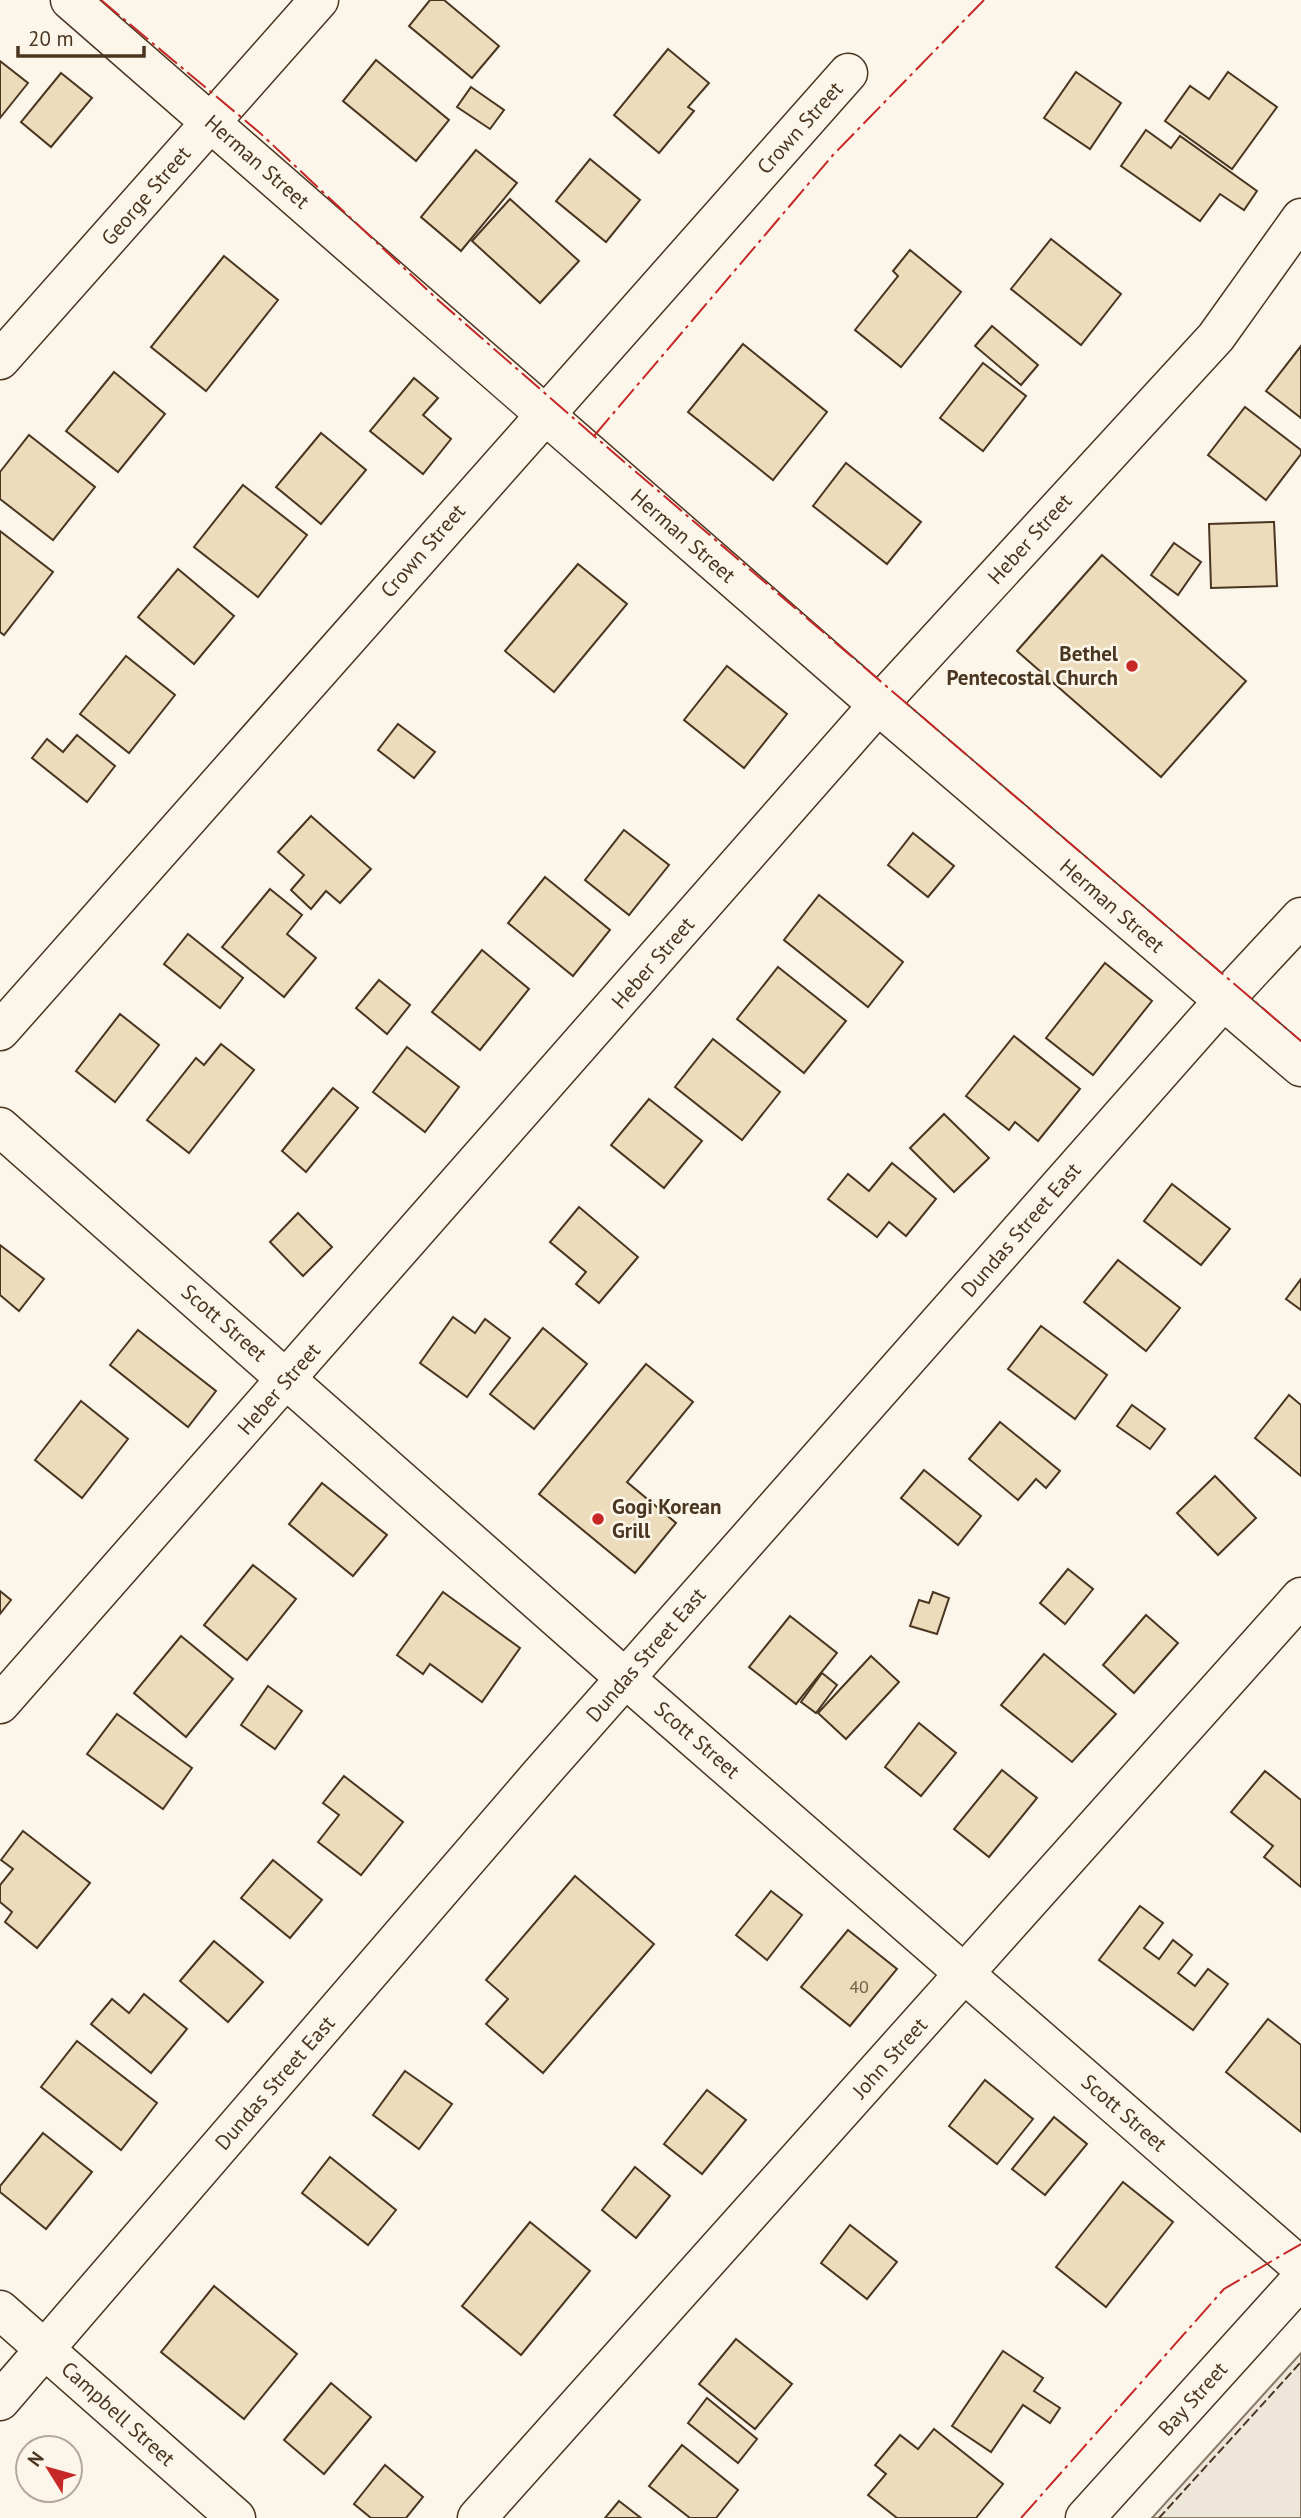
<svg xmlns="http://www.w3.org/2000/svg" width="1301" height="2518" font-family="'PT Sans',sans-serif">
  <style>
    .green { fill: #ede6d9; stroke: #887966; stroke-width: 2 }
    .building { fill: #ecdcbc; stroke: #4a3520; stroke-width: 2 }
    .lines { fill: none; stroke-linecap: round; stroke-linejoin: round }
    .minor-casing { stroke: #4a3520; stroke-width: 41 }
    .tertiary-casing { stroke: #4a3520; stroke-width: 41 }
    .primary-casing { stroke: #4a3520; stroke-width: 41 }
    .minor { stroke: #fbf6e9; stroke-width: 38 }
    .tertiary { stroke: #fbf6e9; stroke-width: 38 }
    .primary { stroke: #fbf6e9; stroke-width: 38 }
    .fence { stroke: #4a3520; stroke-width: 2; stroke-dasharray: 9 3.5; stroke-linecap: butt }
    .power { stroke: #c62828; stroke-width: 2; stroke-dasharray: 24 5 3.5 5; stroke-linecap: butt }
    .poi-dot { fill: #c62828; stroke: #fbf6e9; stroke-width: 2.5 }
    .labels { text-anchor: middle; stroke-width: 5; stroke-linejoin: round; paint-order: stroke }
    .number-label { font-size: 18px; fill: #725f47 }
    .street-label { font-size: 21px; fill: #4a3520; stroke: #fbf6e9 }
    .poi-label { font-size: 21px; font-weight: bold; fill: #4a3520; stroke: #fbf6e9; text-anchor: end }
  </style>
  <rect width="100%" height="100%" fill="#fbf6e9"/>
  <path class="green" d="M1301,2353V2518H1152Z"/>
  <g class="building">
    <path d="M430,0H444L499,46L472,78L409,26Z"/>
    <path d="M668,49L709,83L688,107L694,111L659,153L614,115Z"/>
    <path d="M376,60L449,120L416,161L343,101Z"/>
    <path d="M0,61L28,83L0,118Z"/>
    <path d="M1076,72L1121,103L1090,149L1044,118Z"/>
    <path d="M1228,72L1277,107L1232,169L1165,121L1190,86L1209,99Z"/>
    <path d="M61,73L92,98L51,147L21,122Z"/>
    <path d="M471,87L504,110L490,129L457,107Z"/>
    <path d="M1146,130L1171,148L1180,136L1257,191L1244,210L1220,194L1200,221L1121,166Z"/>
    <path d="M476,150L517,183L461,251L421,217Z"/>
    <path d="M590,159L640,200L606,242L556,201Z"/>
    <path d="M510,199L579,261L540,303L472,241Z"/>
    <path d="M1051,239L1121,294L1081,345L1011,289Z"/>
    <path d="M910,250L961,292L901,367L855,330L898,276L893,271Z"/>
    <path d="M224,256L278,300L206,391L151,347Z"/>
    <path d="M992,326L1038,365L1021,385L975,346Z"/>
    <path d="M743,344L827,412L773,480L688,412Z"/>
    <path d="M1301,346V418L1266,391Z"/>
    <path d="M983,363L1026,396L983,451L940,418Z"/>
    <path d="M114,372L165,414L118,472L66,431Z"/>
    <path d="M414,378L438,398L423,415L451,439L423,474L370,431Z"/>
    <path d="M1245,407L1301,450V454L1266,500L1208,455Z"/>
    <path d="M321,433L366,470L321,524L276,487Z"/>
    <path d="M29,435L95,487L53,540L0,499V472Z"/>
    <path d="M846,463L921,522L887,564L813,506Z"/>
    <path d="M243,485L307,535L258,597L194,547Z"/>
    <path d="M1274,522L1277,586L1211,588L1209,524Z"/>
    <path d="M0,531L53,572L4,635L0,632Z"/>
    <path d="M1174,543L1201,562L1178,595L1151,575Z"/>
    <path d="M1102,555L1246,681L1161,777L1017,651Z"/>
    <path d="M578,564L627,604L554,692L505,651Z"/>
    <path d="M178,569L234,616L194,664L138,617Z"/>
    <path d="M126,656L175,695L129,753L80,714Z"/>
    <path d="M727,666L787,714L744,768L684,720Z"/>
    <path d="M398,724L435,752L414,778L378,750Z"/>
    <path d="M77,735L115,766L87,802L32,758L47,739L63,752Z"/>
    <path d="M311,816L371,869L340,903L326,891L311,909L291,890L304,875L278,852Z"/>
    <path d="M624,830L669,865L629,915L585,880Z"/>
    <path d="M913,833L954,866L928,897L888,865Z"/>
    <path d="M545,877L610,930L573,976L508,923Z"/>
    <path d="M270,889L302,915L287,934L316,958L284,997L222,947Z"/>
    <path d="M819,895L903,962L868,1007L784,940Z"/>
    <path d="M188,934L243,978L220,1008L164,964Z"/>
    <path d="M482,950L529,989L480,1050L432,1012Z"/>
    <path d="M1105,963L1152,1001L1093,1075L1046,1038Z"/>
    <path d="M778,967L846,1021L804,1073L737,1019Z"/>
    <path d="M379,980L410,1005L387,1034L356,1008Z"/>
    <path d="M120,1014L159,1045L115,1102L76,1071Z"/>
    <path d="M1014,1036L1080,1089L1038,1141L1015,1122L1009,1130L966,1096Z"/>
    <path d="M713,1039L780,1092L742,1140L675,1087Z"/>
    <path d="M221,1044L254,1070L189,1153L147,1120L196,1058L204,1065Z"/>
    <path d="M407,1047L459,1087L425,1132L373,1092Z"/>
    <path d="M333,1088L358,1108L306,1172L282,1151Z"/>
    <path d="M649,1099L702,1141L664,1188L611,1145Z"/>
    <path d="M944,1114L989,1158L954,1192L910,1148Z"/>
    <path d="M892,1163L936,1199L906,1236L889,1222L877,1237L828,1199L848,1174L869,1191Z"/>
    <path d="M1172,1184L1230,1229L1201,1265L1144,1221Z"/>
    <path d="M579,1207L638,1257L599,1303L576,1284L586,1272L550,1242Z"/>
    <path d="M298,1213L332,1247L303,1276L270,1242Z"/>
    <path d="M0,1245L44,1279L19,1311L0,1295Z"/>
    <path d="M1118,1260L1180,1308L1146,1351L1084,1302Z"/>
    <path d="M1301,1279V1310L1286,1299Z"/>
    <path d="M453,1317L475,1333L485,1319L510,1338L467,1397L420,1363Z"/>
    <path d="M1041,1326L1107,1375L1075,1419L1008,1369Z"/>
    <path d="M543,1328L587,1364L534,1429L490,1394Z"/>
    <path d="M138,1330L216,1391L188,1427L110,1365Z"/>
    <path d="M646,1364L693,1402L627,1482L676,1523L635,1573L539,1494Z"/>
    <path d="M1289,1395L1301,1405V1476L1255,1438Z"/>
    <path d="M81,1401L128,1439L82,1498L35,1460Z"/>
    <path d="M1132,1405L1165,1429L1150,1449L1117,1426Z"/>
    <path d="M1000,1422L1060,1471L1046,1488L1036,1479L1018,1500L969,1459Z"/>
    <path d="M924,1470L981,1516L958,1545L901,1498Z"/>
    <path d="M1215,1476L1256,1518L1218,1555L1177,1513Z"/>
    <path d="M322,1483L387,1535L353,1576L289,1524Z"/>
    <path d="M253,1565L296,1599L247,1660L204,1625Z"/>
    <path d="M1068,1569L1093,1589L1065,1624L1040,1603Z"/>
    <path d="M0,1591L11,1600L0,1614Z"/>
    <path d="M443,1592L520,1648L482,1702L430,1664L423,1674L397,1655Z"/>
    <path d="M933,1592L949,1598L937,1634L910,1626L919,1600L929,1603Z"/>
    <path d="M1146,1615L1178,1643L1134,1693L1103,1665Z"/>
    <path d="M790,1616L837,1653L796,1704L749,1667Z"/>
    <path d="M181,1636L233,1679L186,1737L134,1693Z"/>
    <path d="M1044,1654L1116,1714L1072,1762L1001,1705Z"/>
    <path d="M871,1656L899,1682L846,1739L818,1713Z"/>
    <path d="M822,1673L837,1685L816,1713L801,1702Z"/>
    <path d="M268,1686L302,1711L275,1749L241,1725Z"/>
    <path d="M117,1714L192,1768L163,1809L87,1754Z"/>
    <path d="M919,1723L956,1753L921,1796L885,1767Z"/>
    <path d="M1002,1770L1037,1798L989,1857L954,1829Z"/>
    <path d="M1265,1771L1301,1800V1887L1264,1857L1273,1846L1231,1812Z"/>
    <path d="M344,1776L403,1822L361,1875L318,1842L339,1815L323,1803Z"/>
    <path d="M23,1831L90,1883L37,1948L5,1922L12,1912L0,1902V1885L13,1869L1,1860Z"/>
    <path d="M273,1860L322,1900L290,1938L241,1898Z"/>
    <path d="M575,1876L654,1944L543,2073L486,2024L508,1999L486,1980Z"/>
    <path d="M771,1891L802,1915L767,1960L736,1935Z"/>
    <path d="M1140,1906L1163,1923L1144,1948L1159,1959L1173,1940L1192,1955L1178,1973L1195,1986L1208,1969L1228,1984L1193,2030L1099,1960Z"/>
    <path d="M848,1930L897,1969L850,2026L801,1987Z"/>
    <path d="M214,1941L263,1982L228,2022L180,1981Z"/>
    <path d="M144,1994L187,2029L151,2073L91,2024L112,1999L129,2013Z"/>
    <path d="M1268,2019L1301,2045V2132L1226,2072Z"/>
    <path d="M77,2041L157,2103L121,2150L41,2087Z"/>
    <path d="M405,2071L452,2104L419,2149L373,2115Z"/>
    <path d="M985,2080L1033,2119L997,2164L949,2126Z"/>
    <path d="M707,2090L746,2120L702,2174L664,2144Z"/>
    <path d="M1054,2117L1087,2144L1045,2195L1012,2169Z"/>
    <path d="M43,2133L92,2172L46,2229L0,2192V2186Z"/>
    <path d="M330,2157L396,2210L368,2245L302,2193Z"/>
    <path d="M635,2167L670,2196L636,2238L602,2210Z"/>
    <path d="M1123,2182L1173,2222L1106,2307L1056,2267Z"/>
    <path d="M530,2222L590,2271L521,2355L462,2306Z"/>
    <path d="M850,2225L897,2262L867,2299L821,2263Z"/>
    <path d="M214,2286L297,2354L244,2419L161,2352Z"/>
    <path d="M736,2339L792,2384L755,2429L699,2384Z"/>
    <path d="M1003,2351L1043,2378L1034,2391L1060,2408L1050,2423L1023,2405L991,2452L952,2426Z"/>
    <path d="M331,2383L371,2417L324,2474L284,2440Z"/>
    <path d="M707,2398L757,2439L738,2463L688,2423Z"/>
    <path d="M934,2429L1003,2484L976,2518H897L868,2495L886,2474L875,2465L900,2435L918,2449Z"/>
    <path d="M682,2445L738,2490L716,2518H690L649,2486Z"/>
    <path d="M385,2465L423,2497L406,2518H371L354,2504Z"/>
    <path d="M619,2501L641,2518H605Z"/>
  </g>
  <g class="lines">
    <defs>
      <g id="minor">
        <path d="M0,360L319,0"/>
        <path d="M0,1031L848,73"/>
        <path d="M0,1127L625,1678L1301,2267"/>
        <path d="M0,1704L878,705L1216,337L1301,218"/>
        <path d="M0,2310L236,2518"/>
        <path d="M477,2518L1301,1597"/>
      </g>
      <g id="tertiary">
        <path d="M70,0L878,705L1301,1067"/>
        <path d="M1085,2518L1301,2279"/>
      </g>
      <path id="primary" d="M0,2401L539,1776L1223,1001L1301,917"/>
    </defs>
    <use href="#minor" class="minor-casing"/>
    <use href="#tertiary" class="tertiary-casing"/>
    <use href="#primary" class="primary-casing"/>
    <use href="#minor" class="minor"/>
    <use href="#tertiary" class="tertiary"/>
    <use href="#primary" class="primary"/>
    <path class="fence" d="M1159,2518L1301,2362"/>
    <g class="power">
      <path d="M101,0L260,133L438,300L594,436L1301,1041"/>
      <path d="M594,436L833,155L984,0"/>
      <path d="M1021,2518L1224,2289L1301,2244"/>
    </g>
  </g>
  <g class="poi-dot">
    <circle cx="1132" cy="666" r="7"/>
    <circle cx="598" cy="1519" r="7"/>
  </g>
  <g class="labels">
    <g class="number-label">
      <text x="859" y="1993">40</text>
    </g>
    <g class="street-label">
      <text transform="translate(800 128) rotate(-48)" y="7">Crown Street</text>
      <text transform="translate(257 162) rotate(41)" y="7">Herman Street</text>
      <text transform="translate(146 196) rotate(-49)" y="7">George Street</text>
      <text transform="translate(683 536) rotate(41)" y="7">Herman Street</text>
      <text transform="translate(1030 539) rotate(-48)" y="7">Heber Street</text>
      <text transform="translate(423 551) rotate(-49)" y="7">Crown Street</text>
      <text transform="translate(1112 906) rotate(41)" y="7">Herman Street</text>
      <text transform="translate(653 963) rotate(-49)" y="7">Heber Street</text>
      <text transform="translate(1021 1230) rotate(-49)" y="7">Dundas Street East</text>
      <text transform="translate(224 1323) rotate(41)" y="7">Scott Street</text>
      <text transform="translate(279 1389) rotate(-49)" y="7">Heber Street</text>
      <text transform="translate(646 1655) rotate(-49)" y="7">Dundas Street East</text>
      <text transform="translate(697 1740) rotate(41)" y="7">Scott Street</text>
      <text transform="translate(890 2058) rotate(-48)" y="7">John Street</text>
      <text transform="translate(275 2083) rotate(-49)" y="7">Dundas Street East</text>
      <text transform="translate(1124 2113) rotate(41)" y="7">Scott Street</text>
      <text transform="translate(1193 2399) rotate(-48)" y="7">Bay Street</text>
      <text transform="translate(118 2414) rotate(42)" y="7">Campbell Street</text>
    </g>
    <g class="poi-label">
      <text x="1118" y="661">Bethel<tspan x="1118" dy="24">Pentecostal Church</tspan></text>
      <text x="612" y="1514" text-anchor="start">Gogi Korean<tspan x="612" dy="24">Grill</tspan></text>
    </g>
  </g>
  <g transform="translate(49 2469) rotate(307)"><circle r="33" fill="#fbf6e9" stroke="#b4a999" stroke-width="2"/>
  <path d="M0-5L12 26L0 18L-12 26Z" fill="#c62828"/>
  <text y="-10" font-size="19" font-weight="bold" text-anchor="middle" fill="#4a3520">N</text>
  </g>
  <path d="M18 46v10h126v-10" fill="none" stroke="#4a3520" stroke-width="3.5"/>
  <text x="28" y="46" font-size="21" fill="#4a3520" stroke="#fbf6e9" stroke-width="5" paint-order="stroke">20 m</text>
</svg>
